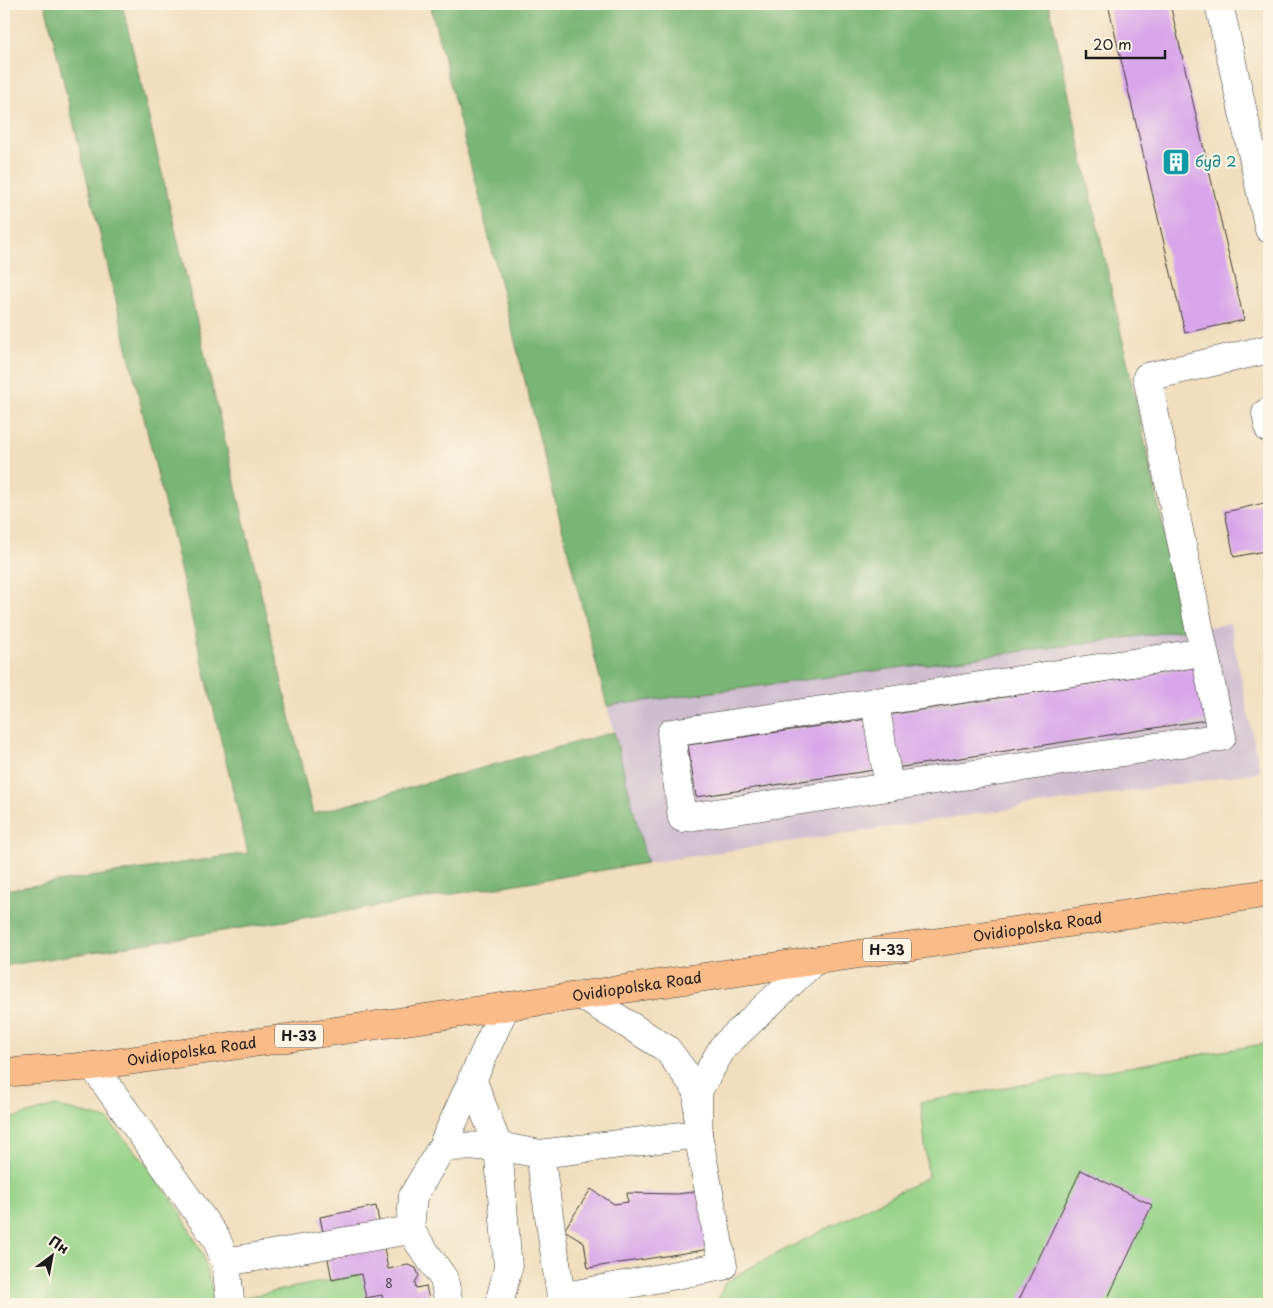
<svg xmlns="http://www.w3.org/2000/svg" width="1273" height="1308" font-family="'Playpen Sans',sans-serif">
  <style>
    .industrial { fill: #cfbdcf }
    .green { fill: #97d388; stroke: #5a7852 }
    .forest { fill: #79b574; stroke: #4a6848 }
    .building { fill: #d7a5e9 }
    .lines { fill: none; stroke-linecap: round; stroke-linejoin: round }
    .minor-casing { stroke: #3c3934; stroke-width: 29 }
    .major-casing { stroke: #3c3934; stroke-width: 29 }
    .minor { stroke: #fff; stroke-width: 28 }
    .major { stroke: #f9bc89; stroke-width: 28 }
    .labels { text-anchor: middle; stroke-width: 4; stroke-linejoin: round; paint-order: stroke }
    .number-label { font-size: 12px; fill: #4b3e4f }
    .shield { fill: #fcf5e5; stroke: #5f5d58; stroke-width: 1 }
    .shield-label { font-size: 14px; font-weight: bold; fill: #1c1c1c }
    .culture-label { font-size: 15px; fill: #0d838f; stroke: #fcf5e5; text-anchor: start }
    .street-label { font-size: 15px; fill: #1c1c1c; stroke: #fcf5e5 }
  </style>
  <rect width="100%" height="100%" fill="#fcf5e5"/>
  <filter id="ink" filterUnits="userSpaceOnUse"><feTurbulence type="fractalNoise" baseFrequency=".02" numOctaves="2"/><feDisplacementMap in="SourceGraphic" scale="10" xChannelSelector="R" yChannelSelector="G"/><feConvolveMatrix kernelMatrix="1 2 1 2 8 2 1 2 1" color-interpolation-filters="sRGB"/></filter>
  <filter id="wash" filterUnits="userSpaceOnUse"><feTurbulence type="fractalNoise" baseFrequency=".0096" numOctaves="4" result="noise"/><feDisplacementMap in="SourceGraphic" scale="20" xChannelSelector="R" yChannelSelector="G"/><feGaussianBlur stdDeviation="1.12" result="paint"/><feColorMatrix in="noise" values="0 0 0 0 0 0 0 0 0 0 0 0 0 0 0 0 0 1.4 0 .05"/><feComposite in="paint" operator="in"/></filter>
  <g filter="url(#wash)">
    <rect width="100%" height="100%" fill="#f0debe"/>
    <path class="industrial" d="M1230,624L1260,772L647,863L607,706Z"/>
    <g class="green">
      <path d="M1269,1043V1304H717L724,1284L745,1270L928,1177L921,1102Z"/>
      <path d="M55,1106L107,1119L144,1161L178,1208L203,1255L216,1304H4V1121Z"/>
      <path d="M361,1274L382,1295L384,1304H243L246,1297Z"/>
    </g>
    <g class="forest">
      <path d="M45,4H122L313,814L614,732L647,863L4,966V890L248,853Z"/>
      <path d="M430,4H1049L1186,630L607,706Z"/>
    </g>
    <g id="blocks">
      <g class="building">
        <path d="M1108,4H1170L1244,320L1185,333Z"/>
        <path d="M1269,502V550L1234,557L1225,512Z"/>
        <path d="M1198,667L1206,720L896,768L887,715Z"/>
        <path d="M867,719L874,770L696,797L688,745Z"/>
        <path d="M1081,1170L1152,1205L1105,1304H1017Z"/>
        <path d="M591,1189L614,1204L628,1202L627,1193L677,1194L701,1191L710,1249L588,1268L584,1242L564,1230Z"/>
        <path d="M376,1206L388,1269L408,1265L416,1268L419,1276L415,1282L416,1288L426,1286L430,1304H384L382,1295L366,1298L361,1274L332,1280L320,1217Z"/>
      </g>
    </g>
  </g>
  <g filter="url(#ink)">
    <use href="#blocks" fill-opacity="0" stroke="#3c3934" stroke-width="1"/>
    <g class="lines">
      <defs>
        <g id="minor">
          <path d="M1219,4L1269,229"/>
          <path d="M1269,412L1266,413L1269,429"/>
          <path d="M1204,652L671,733L682,818L1222,737L1147,377L1269,349"/>
          <path d="M875,702L889,787"/>
          <path d="M581,995L667,1049L698,1091"/>
          <path d="M93,1066L216,1238L226,1262L410,1230"/>
          <path d="M472,1079L498,1146L508,1268L499,1304"/>
          <path d="M442,1147L498,1146L540,1154L698,1134V1091L723,1047L814,961"/>
          <path d="M540,1154L561,1297L723,1266L698,1134"/>
          <path d="M226,1262L230,1300L232,1304"/>
          <path d="M449,1304L444,1279L410,1230L413,1196L442,1147L505,1007"/>
        </g>
        <g id="major">
          <path id="s1" d="M4,1071L13,1072L93,1066L523,1004L1269,893"/>
        </g>
      </defs>
      <use href="#minor" class="minor-casing"/>
      <use href="#major" class="major-casing"/>
      <use href="#minor" class="minor"/>
      <use href="#major" class="major"/>
    </g>
  </g>
  <defs>
    <symbol id="building-square" viewBox="-11 -11 22 22"><rect x="-9" y="-9" width="18" height="18" rx="4" fill="#0f9aa8" stroke="#fcf5e5"/><path d="M-4-6H4V6H1V3H-1V6H-4ZM-2.5-4.3h1.7v1.8h-1.7ZM.8-4.3h1.7v1.8H.8ZM-2.5-1h1.7V.8h-1.7ZM.8-1h1.7V.8H.8Z" fill="#fff"/></symbol>
  </defs>
  <g fill-rule="evenodd">
    <use href="#building-square" x="1160" y="146" width="32" height="32"/>
  </g>
  <g class="labels">
    <g class="number-label">
      <text x="389" y="1288">8</text>
    </g>
    <g class="shield">
      <rect x="863" y="938.5" width="48" height="23" rx="4"/>
      <rect x="275" y="1024.5" width="48" height="23" rx="4"/>
    </g>
    <g class="shield-label">
      <text x="887" y="955">Н-33</text>
      <text x="299" y="1041">Н-33</text>
    </g>
    <g class="culture-label">
      <text x="1195" y="167">буд 2</text>
    </g>
    <g class="street-label">
      <text dy="5" stroke="none"><textPath href="#s1" startOffset="1044">Ovidiopolska Road</textPath></text>
      <text dy="5" stroke="none"><textPath href="#s1" startOffset="639">Ovidiopolska Road</textPath></text>
      <text dy="5" stroke="none"><textPath href="#s1" startOffset="189">Ovidiopolska Road</textPath></text>
    </g>
  </g>
  <rect width="1273" height="1308" fill="none" stroke="#fcf5e5" stroke-width="20"/>
  <g transform="translate(52 1256) rotate(32)" stroke="#fcf5e5" stroke-width="4" paint-order="stroke">
  <path d="M0-4L9 19L0 12L-9 19Z" fill="#1c1c1c"/>
  <text y="-8" font-size="14" font-weight="bold" text-anchor="middle" fill="#1c1c1c">Пн</text>
  </g>
  <path d="M1086 50v8h79v-8" fill="none" stroke="#1c1c1c" stroke-width="2.5"/>
  <text x="1093" y="50" font-size="15" fill="#1c1c1c" stroke="#fcf5e5" stroke-width="4" paint-order="stroke">20 m</text>
</svg>
